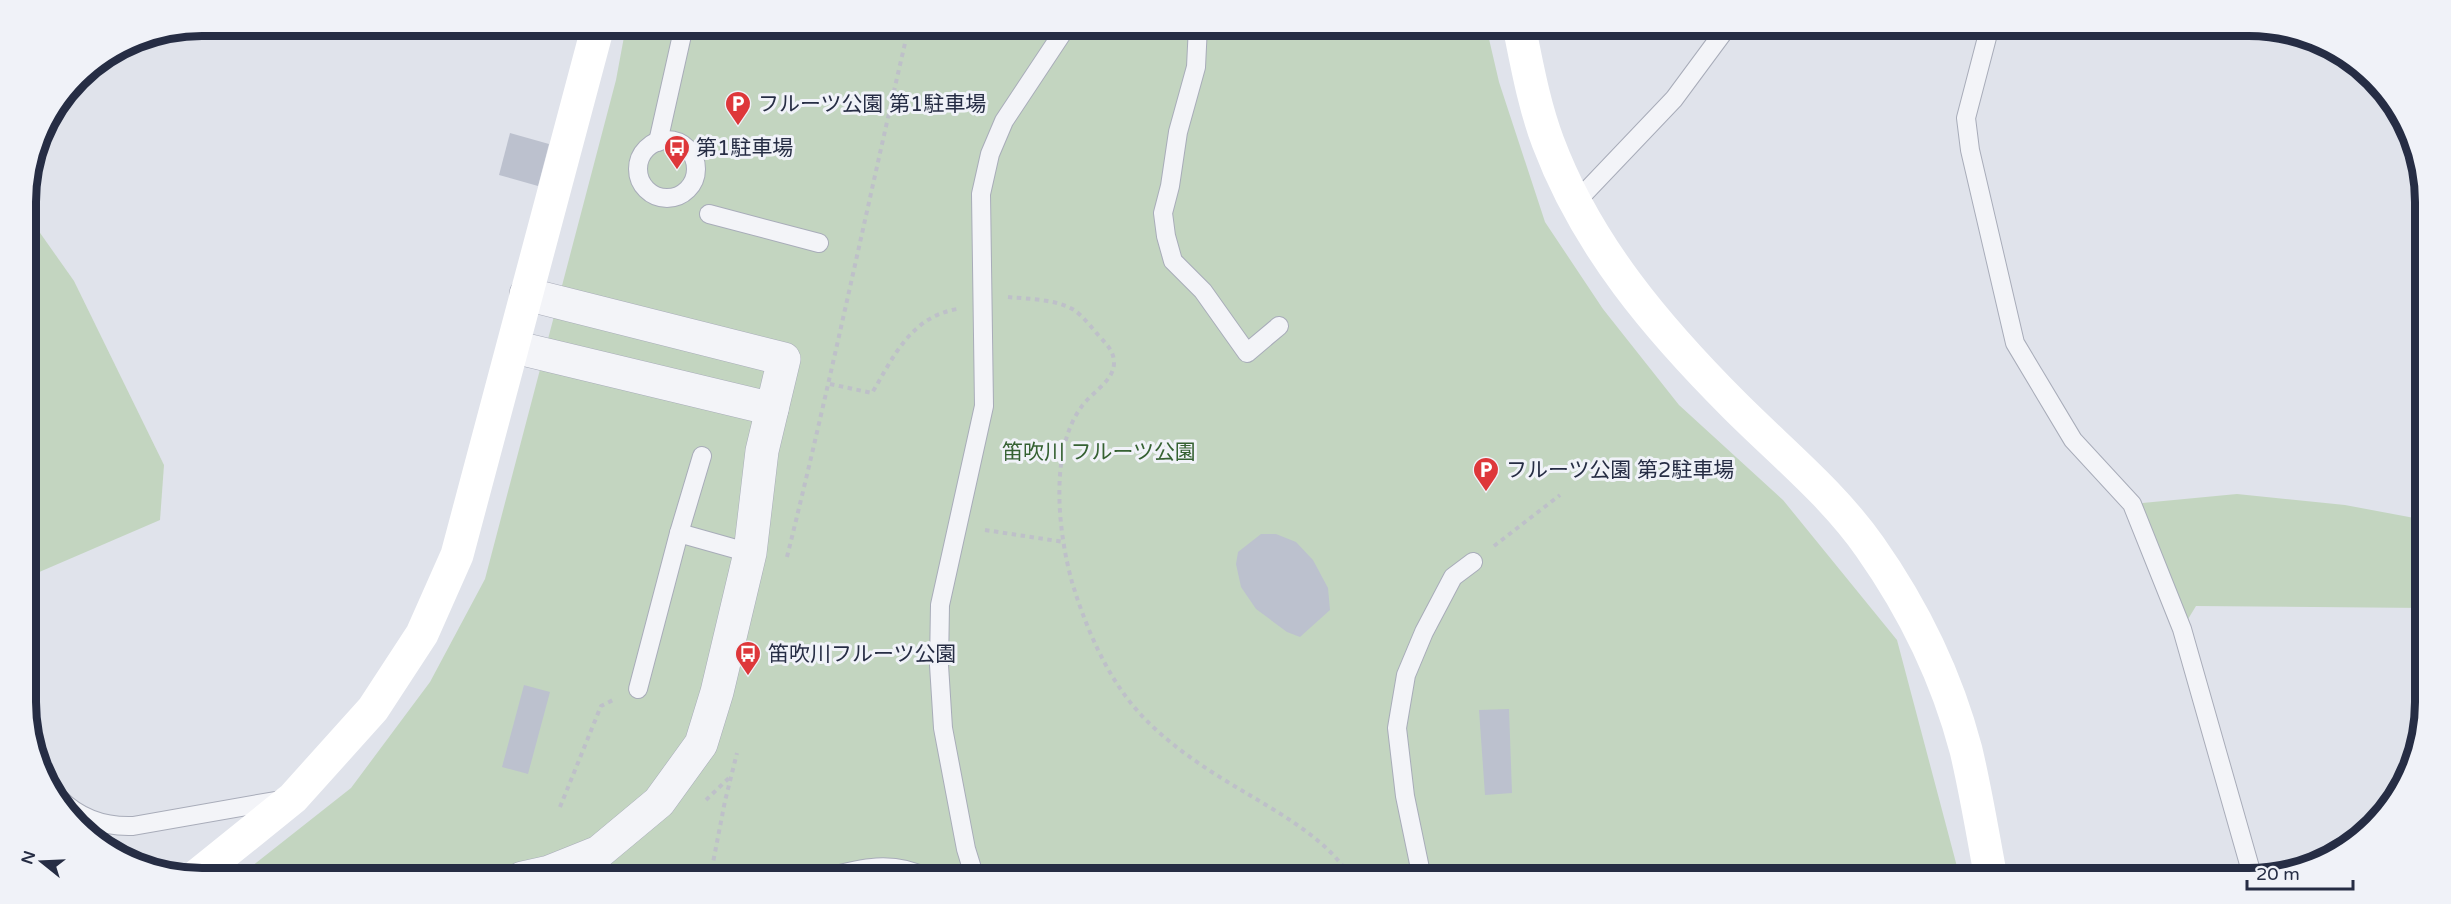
<svg xmlns="http://www.w3.org/2000/svg" width="2451" height="904" font-family="'Varela Round','Noto Sans JP',sans-serif">
  <style>
    .green { fill: #c3d5c0 }
    .building { fill: #bcc1ce }
    .lines { fill: none; stroke-linecap: round; stroke-linejoin: round }
    .lane-casing { stroke: #a8acb9; stroke-width: 20 }
    .street-casing { stroke: #a8acb9; stroke-width: 34 }
    .path { stroke: #bec0c9; stroke-width: 4; stroke-dasharray: 4.5 4.5; stroke-linecap: butt }
    .lane { stroke: #f3f4f8; stroke-width: 18 }
    .street { stroke: #f3f4f8; stroke-width: 33 }
    .secondary { stroke: #fff; stroke-width: 33 }
    .labels { text-anchor: middle; stroke-width: 6; stroke-linejoin: round; paint-order: stroke }
    .poi-label { font-size: 21px; fill: #262d44; stroke: #f0f2f8; text-anchor: start }
    .park-label { font-size: 21px; fill: #356132; stroke: #f0f2f8 }
    .rim { fill: none; stroke: #262d44; stroke-width: 8 }
  </style>
  <rect width="100%" height="100%" fill="#e0e3eb"/>
  <g class="green">
    <path d="M626,26H1486L1499,82L1545,222L1603,309L1679,405L1783,500L1897,640L1960,878H237L351,788L430,682L485,579L616,80Z"/>
    <path d="M26,213L74,281L164,465L160,520L37,573L28,572Z"/>
    <path d="M2237,494L2345,505L2425,520V608L2196,606L2182,629L2132,504Z"/>
  </g>
  <g class="building">
    <path d="M510,133L549,144L538,186L499,175Z"/>
    <path d="M1261,534H1276L1296,542L1313,560L1328,588L1330,610L1300,637L1287,632L1256,609L1241,587L1236,564L1238,552Z"/>
    <path d="M524,685L550,692L528,774L502,767Z"/>
    <path d="M1509,709L1512,793L1485,795L1479,710Z"/>
  </g>
  <g class="lines">
    <defs>
      <g id="lane">
        <path d="M1198,26L1196,67L1178,132L1170,186L1163,213L1166,236L1173,261L1203,291L1247,353L1279,326"/>
        <path d="M1990,26L1966,118L1970,150L2015,343L2073,440L2132,504L2182,629L2253,878"/>
        <circle cx="667" cy="169" r="29"/>
        <path d="M658,142L684,26"/>
        <path d="M1575,203L1674,99L1728,26"/>
        <path d="M709,214L819,243"/>
        <path d="M679,533L702,456"/>
        <path d="M638,689L679,533L750,553"/>
        <path d="M59,798C79,818 105,827 133,826L281,800"/>
        <path d="M825,878C861,868 893,860 927,878"/>
        <path d="M975,878L966,849L943,728L939,665L940,605L984,406L981,194L990,154L1004,121L1067,26"/>
        <path d="M1422,878L1405,796L1397,728L1406,675L1424,632L1453,577L1473,562"/>
      </g>
      <g id="street">
        <path d="M514,347L772,409"/>
        <path d="M522,878L549,872L599,852L659,802L701,744L717,692L750,553L762,451L784,359L526,294"/>
      </g>
    </defs>
    <use href="#lane" class="lane-casing"/>
    <use href="#street" class="street-casing"/>
    <g class="path">
      <path d="M1008,297C1028,299 1056,299 1074,310C1083,316 1092,328 1099,336C1107,345 1114,351 1114,363C1114,381 1091,393 1082,406C1049,450 1058,532 1072,582C1085,625 1105,673 1135,708C1165,743 1207,770 1246,793C1283,815 1329,841 1351,878"/>
      <path d="M830,384L872,393C894,356 911,317 957,309"/>
      <path d="M985,530L1064,542"/>
      <path d="M1494,546L1560,495"/>
      <path d="M787,557C831,380 868,202 909,26"/>
      <path d="M706,800L731,776"/>
      <path d="M560,807L601,706L613,700"/>
      <path d="M710,878L725,801L737,753"/>
      <path d="M1655,878L1696,872"/>
    </g>
    <use href="#lane" class="lane"/>
    <use href="#street" class="street"/>
    <g class="secondary">
      <path d="M1519,26C1527,65 1534,105 1548,142C1587,246 1658,329 1735,406C1781,452 1833,494 1870,547C1913,608 1947,678 1966,750C1976,792 1983,836 1991,878"/>
      <path d="M195,877L293,798L373,709L422,634L457,555L598,26"/>
    </g>
  </g>
  <defs>
    <symbol id="parking-pin" viewBox="-11 -11 22 30"><path d="M0 17L-7.5 6A9.5 9.5 0 1 1 7.5 6Z" fill="#de373a" stroke="#f0f2f8"/><path d="M-3.5-5.5H1a3.5 3.5 0 0 1 0 7H-1V5.5H-3.5ZM-1-3.4V-.6H.8a1.4 1.4 0 0 0 0-2.8Z" fill="#fff"/></symbol>
    <symbol id="bus-pin" viewBox="-11 -11 22 30"><path d="M0 17L-7.5 6A9.5 9.5 0 1 1 7.5 6Z" fill="#de373a" stroke="#f0f2f8"/><path d="M-5-6H5V4H4V6H2V4H-2V6H-4V4H-5ZM-3.5-4V0h7V-4ZM-3.5 1.2v1.5H-2V1.2ZM2 1.2v1.5H3.5V1.2Z" fill="#fff"/></symbol>
  </defs>
  <g fill-rule="evenodd">
    <use href="#parking-pin" x="723" y="89" width="30" height="40"/>
    <use href="#bus-pin" x="662" y="133" width="30" height="40"/>
    <use href="#parking-pin" x="1471" y="455" width="30" height="40"/>
    <use href="#bus-pin" x="733" y="639" width="30" height="40"/>
  </g>
  <g class="labels">
    <g class="poi-label">
      <text x="758" y="111">フルーツ公園 第1駐車場</text>
      <text x="696" y="155">第1駐車場</text>
      <text x="1506" y="477">フルーツ公園 第2駐車場</text>
      <text x="768" y="661">笛吹川フルーツ公園</text>
    </g>
    <g class="park-label">
      <text x="1099" y="459">笛吹川 フルーツ公園</text>
    </g>
  </g>
  <path d="M0 0H2451V904H0ZM202 36H2249A166 166 0 0 1 2415 202V702A166 166 0 0 1 2249 868H202A166 166 0 0 1 36 702V202A166 166 0 0 1 202 36Z" fill="#f0f2f8" fill-rule="evenodd"/>
  <path class="rim" d="M202 36H2249A166 166 0 0 1 2415 202V702A166 166 0 0 1 2249 868H202A166 166 0 0 1 36 702V202A166 166 0 0 1 202 36Z"/>
  <g transform="translate(42 862) rotate(288)" stroke="#f0f2f8" stroke-width="4.5" paint-order="stroke">
  <path d="M0-4.5L10 22L0 15L-10 22Z" fill="#262d44"/>
  <text y="-9" font-size="16" font-weight="bold" text-anchor="middle" fill="#262d44">N</text>
  </g>
  <path d="M2247 880v9h106v-9" fill="none" stroke="#262d44" stroke-width="3"/>
  <text x="2256" y="880" font-size="18" fill="#262d44" stroke="#f0f2f8" stroke-width="4.5" paint-order="stroke">20 m</text>
</svg>
